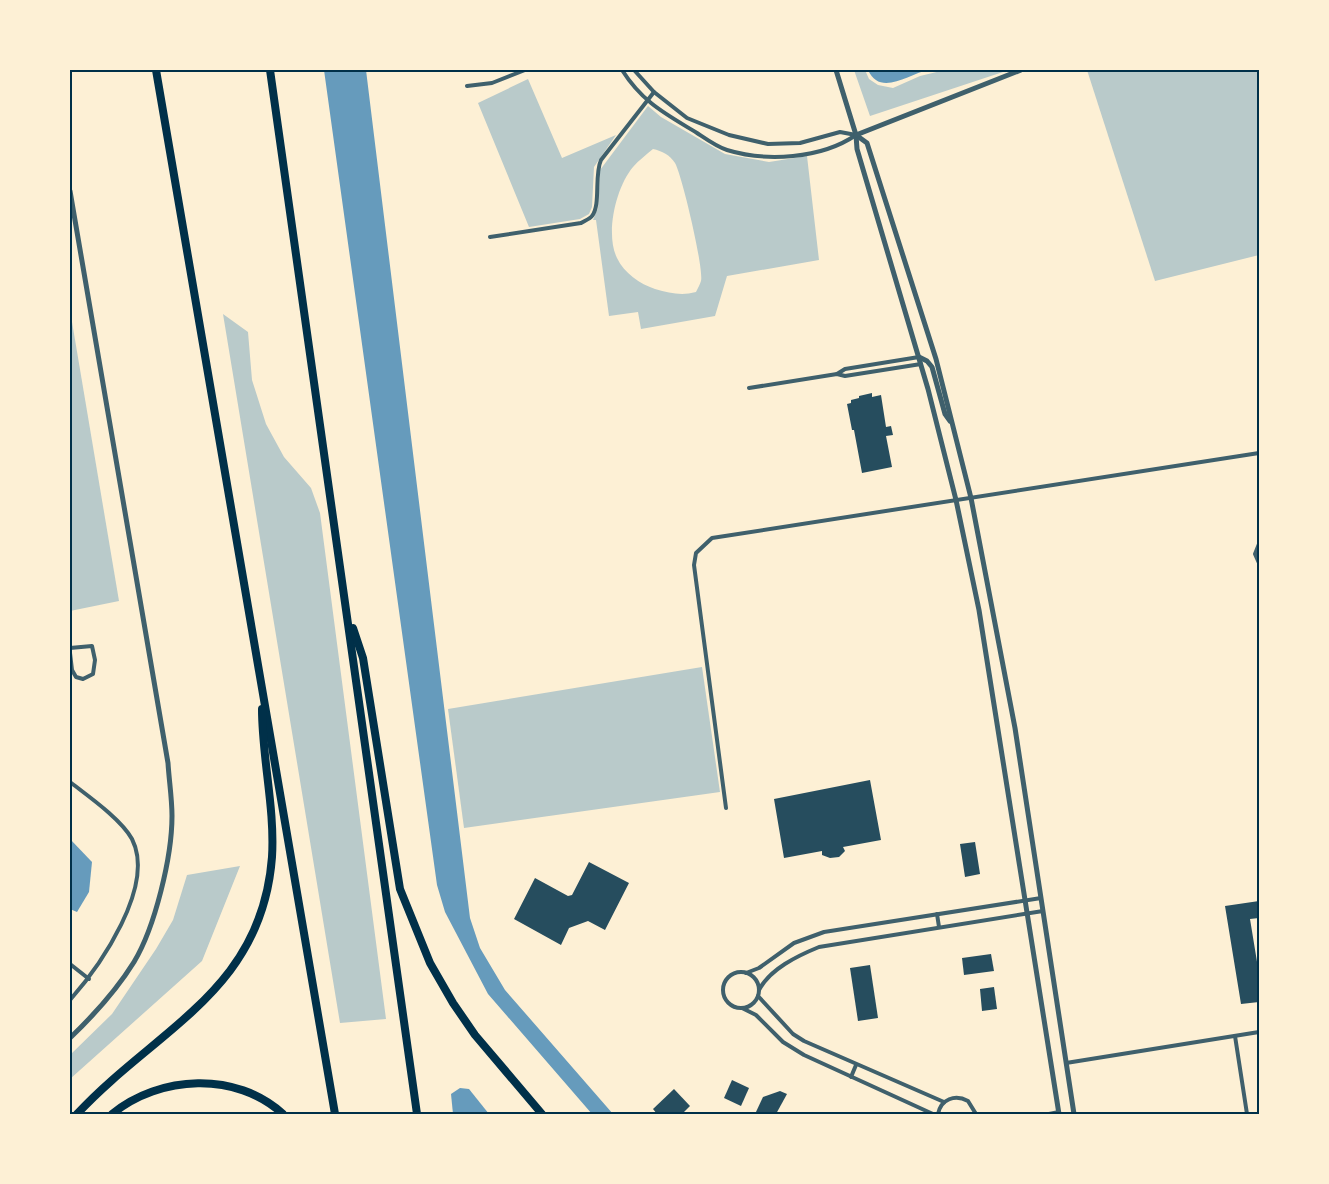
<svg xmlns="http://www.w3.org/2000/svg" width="1329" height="1184" font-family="Roboto,sans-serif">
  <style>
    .green { fill: #b9caca; fill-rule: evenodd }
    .water { fill: #669bbc }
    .building { fill: #264d5e }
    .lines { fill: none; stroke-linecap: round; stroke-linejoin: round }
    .minor { stroke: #3f606c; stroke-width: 4 }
    .tertiary { stroke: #3f606c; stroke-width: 5 }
    .motorway { stroke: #003049; stroke-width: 8 }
    .neatline { fill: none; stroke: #003049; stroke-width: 2 }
  </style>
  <rect width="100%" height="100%" fill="#fdf0d5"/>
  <g class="green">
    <path d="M854,70H865L869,79L878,85L893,88L920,76L945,70H1009L870,116Z"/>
    <path d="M1087,70H1259V255L1155,281Z"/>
    <path d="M528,79L562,158L616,135L594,167L592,207L589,214L580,219L529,227L478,103Z"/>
    <path d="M648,106L661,117L725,154L769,162L807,156L819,260L727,276L715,316L641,329L638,312L609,316L596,220H593L598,208L600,170ZM653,149C662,151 670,155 675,163C682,175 704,269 701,281C700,284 698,288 696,292C681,296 670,293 655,289C640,284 624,273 617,258C605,234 616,187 633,167C639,160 646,155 653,149Z"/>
    <path d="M70,310L119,601L70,611Z"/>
    <path d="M223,314L248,332L252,380L266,424L284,457L311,488L320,513L386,1019L340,1023Z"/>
    <path d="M702,667L720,792L464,828L448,709Z"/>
    <path d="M240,866L202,961L70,1079V1055L112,1014L156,949L173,920L187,875Z"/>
  </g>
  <g class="water">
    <path d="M324,70H366L470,918L480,948L505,990L613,1114H592L488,994L445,912L437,885Z"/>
    <path d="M868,70H928C909,74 880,97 868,70Z"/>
    <path d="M70,839L92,862L89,892L77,912L70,909Z"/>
    <path d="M460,1088L469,1089L489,1114H453L451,1094Z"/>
  </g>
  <g class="building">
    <path d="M872,393V397L881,395L886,427L891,426L893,435L886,436L892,467L862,473L854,430H852L847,404L851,403V400L859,398V396Z"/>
    <path d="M870,780L881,840L843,847L845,851L839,857L830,858L822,855V851L784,858L774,799Z"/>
    <path d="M975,842L980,874L965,877L960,844Z"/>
    <path d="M589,862L629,883L605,930L588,921L569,928L561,945L514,919L535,878L568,896L572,895Z"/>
    <path d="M1259,901V918L1250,919L1259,974V1002L1241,1004L1225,906Z"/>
    <path d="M991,954L994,971L964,975L962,958Z"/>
    <path d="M870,965L878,1018L858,1021L850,968Z"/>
    <path d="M994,987L997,1009L982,1011L980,989Z"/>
    <path d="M732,1080L749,1088L741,1106L724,1098Z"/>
    <path d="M674,1089L690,1106L682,1114H657L653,1109Z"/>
    <path d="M780,1091L787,1094L776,1114H755L763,1097Z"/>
  </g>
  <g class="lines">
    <g class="minor">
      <path d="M622,70C643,103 666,114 697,133C706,139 717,147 727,150C766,162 821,159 856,135"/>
      <path d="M634,70L654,92L687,118L729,135L768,144L800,143L840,132L856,135"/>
      <path d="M467,86L492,83L525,70"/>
      <path d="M490,237L581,223C584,221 590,219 592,216C601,205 594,175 601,160L654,92"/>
      <path d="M837,374L845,369L919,357"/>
      <path d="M749,388L837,374L845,376L921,364"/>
      <path d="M1259,544L1255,554L1259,563"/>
      <path d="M70,648L92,646L95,660L93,674L83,679L76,677L72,670L70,653"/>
      <path d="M70,782C88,796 121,819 132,839C156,886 100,966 70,1000"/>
      <path d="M726,808L694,565L696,553L712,538L1259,453"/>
      <path d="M937,914L939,927"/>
      <path d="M70,964L89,979"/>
      <circle cx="741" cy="990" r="18"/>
      <path d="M746,973L759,968L794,943L824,932L1041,898"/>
      <path d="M759,990C770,969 797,956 819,947L1043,911"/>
      <path d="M758,996L793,1034L804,1041L944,1102"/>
      <path d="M742,1008L756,1015L783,1042L804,1055L933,1114"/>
      <path d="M1235,1036L1247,1114"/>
      <path d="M1066,1063L1259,1032"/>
      <path d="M851,1077L856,1065"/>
      <path d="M938,1114C941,1099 955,1094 968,1101L976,1114"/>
      <path d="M1049,1114L1059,1112"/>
    </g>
    <g class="tertiary">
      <path d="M836,70L856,135L857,149L928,389L956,500L979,610L1059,1114"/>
      <path d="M856,135L867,143L936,359L971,498L1015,728L1074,1114"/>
      <path d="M856,135L1021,70"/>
      <path d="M70,191L168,763C169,780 172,798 172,816C172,857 155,927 134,962C116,991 94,1015 70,1038"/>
      <path d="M919,357L927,361L932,367L945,414L950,421"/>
    </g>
    <g class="motorway">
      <path d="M156,70L335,1114"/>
      <path d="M270,70L417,1114"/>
      <path d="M353,628L363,658L400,889L430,963L453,1003L475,1035L542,1114"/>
      <path d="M77,1114C157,1028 262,991 272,857C275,808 262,758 262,709"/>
      <path d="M112,1114C160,1075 236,1071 283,1114"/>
    </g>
  </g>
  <rect width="1329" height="1184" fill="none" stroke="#fdf0d5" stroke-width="142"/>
  <rect x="71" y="71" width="1187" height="1042" class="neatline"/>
</svg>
